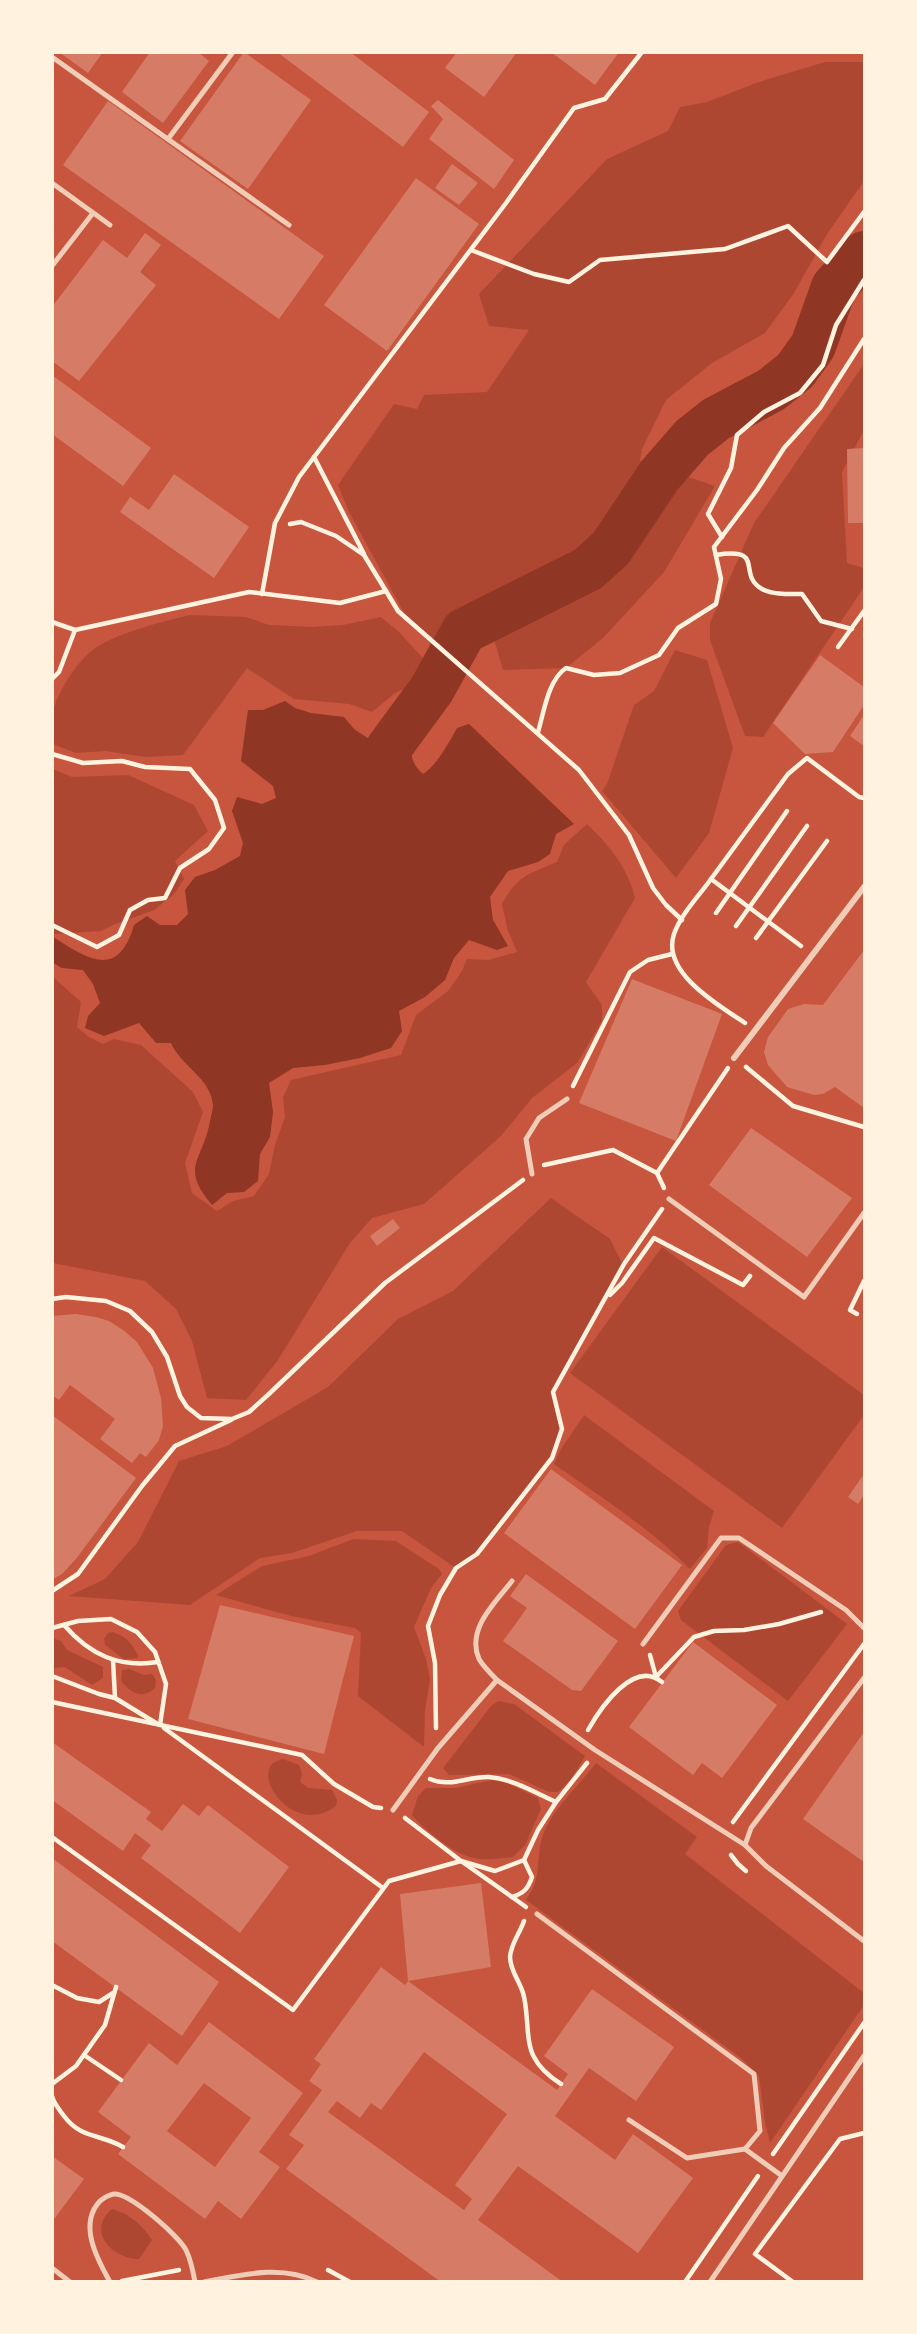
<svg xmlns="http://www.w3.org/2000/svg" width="917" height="2334" font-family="Manrope,sans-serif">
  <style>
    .green { fill: #ae4732 }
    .water { fill: #8f3625 }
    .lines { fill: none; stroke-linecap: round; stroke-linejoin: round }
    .river { stroke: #8f3625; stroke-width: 46 }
    .building { fill: #d67c66; fill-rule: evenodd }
    .path { stroke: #fff3e0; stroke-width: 4.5 }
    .service { stroke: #f1ccb7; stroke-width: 5 }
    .pedestrian { stroke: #f1ccb7; stroke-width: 6 }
  </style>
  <rect width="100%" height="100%" fill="#c8553d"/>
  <g class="green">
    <path d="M825,62H864V181L827,234L794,293L765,333L712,363L666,400L642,449L640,461L715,486L664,572L603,638L566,668L503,670L488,619L433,647L403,611L348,510L338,485L394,404L417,409L424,395L487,392L529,330L489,326L479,294L607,159L668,131L680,107L707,102L759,82Z"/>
    <path d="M864,364V430L842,472L847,563L864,568V587L763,737L745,736L710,640V623L754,523Z"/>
    <path d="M190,615L246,617L269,625L312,627L343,625L381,617L400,633L429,665L415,684L395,693L372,712L349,704L294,699L247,668L183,755L146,757L105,751L76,753L55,745C49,729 52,707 60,693C68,678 76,665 89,653C110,634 162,622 190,615Z"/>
    <path d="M675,650L707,660L733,748L709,833L676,878L602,791L607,784L634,705L654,691Z"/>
    <path d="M53,769L72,777L128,775L194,805L208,831L175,861L184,879L174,894L154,910L113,925L101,931L53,934Z"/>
    <path d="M587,824C609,845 628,868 635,898L586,982L602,1005V1021L577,1063L532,1098L501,1136L424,1204L372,1218L350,1243L278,1360L246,1400L207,1398L192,1341L176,1309L145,1281L53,1263V977L81,1002L77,1027L89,1037L103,1044L114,1039L141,1045L193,1092L203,1112L185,1163L192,1193L217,1211L233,1201L254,1196L269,1174L275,1145L285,1117L283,1097L291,1080L401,1055L416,1015L448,991L462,971L467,959L488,960L517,952L508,931L502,904C519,874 527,875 557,862L564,845Z"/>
    <path d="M551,1198L610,1239L623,1265L553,1392L562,1429L552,1458L474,1558L456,1568L402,1531H357L292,1553L260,1558L190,1605L69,1596L105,1579L138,1542L179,1461L227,1446L328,1387L398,1319L453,1291Z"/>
    <path d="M662,1247L864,1395V1415L782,1528L570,1373Z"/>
    <path d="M584,1415L714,1511L709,1527L707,1548L690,1569C650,1528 601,1497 554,1464L561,1449Z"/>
    <path d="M353,1539L396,1541L439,1569L442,1574L431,1588L414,1627L426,1659L430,1679L425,1710L424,1747L358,1696L361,1633L355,1628L291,1616L216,1595L262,1566L309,1556Z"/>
    <path d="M738,1542L847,1624L788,1701L681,1620L678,1611L726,1545Z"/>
    <path d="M113,1632C127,1637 131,1643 138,1655V1658L124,1659L105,1645L104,1639L108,1633Z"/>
    <path d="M52,1638L61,1641L67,1650L103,1667V1678L92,1685L65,1667L53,1668Z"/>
    <path d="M129,1669L144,1675L152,1674L156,1680L155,1688C142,1700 131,1693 121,1681L122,1670Z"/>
    <path d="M498,1701L514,1704L585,1756L571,1780L558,1792H549L509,1774L449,1775L443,1768L491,1706Z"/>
    <path d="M283,1759L299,1765L302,1774L300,1782L308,1788L332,1790L337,1800L336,1806C292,1840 243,1766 283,1759Z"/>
    <path d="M596,1763L697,1837L685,1854L864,1993V2005L770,2143L765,2122L759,2076L741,2058L526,1900C528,1896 532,1891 534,1886C541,1868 536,1846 546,1828C557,1805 580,1784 596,1763Z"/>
    <path d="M492,1780L507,1783L538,1798L541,1809L525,1845L513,1857C503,1858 491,1860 480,1859C456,1857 427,1832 412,1815L418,1796L426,1788H456Z"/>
    <path d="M112,2209C129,2213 143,2226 152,2240L139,2259C112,2259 86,2231 112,2209Z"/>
  </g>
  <path class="water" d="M420,697L431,699C421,723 397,752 423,774C436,766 449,743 457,728L469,724L574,824L556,834L550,854L538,862L508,871L490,897L493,920L508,946L497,950L469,940L454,958L445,980L425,997L399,1011L402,1031L391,1048L360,1058L325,1065L293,1068L269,1083L273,1112L270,1137L260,1154L258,1181L244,1192L227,1193L212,1205C179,1166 203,1162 210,1121C211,1116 213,1110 213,1105C211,1078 180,1065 171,1043H156L139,1023L104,1036L85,1028L88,1016L100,1003L93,984L83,970L62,968L53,963V937C88,959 118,980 134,925L147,916L160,925H177L188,914L185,890L195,877L215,870L240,856L243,843L232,811L237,797L262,804L276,798L273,786L241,761L248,710H263L285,701L295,708L311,713L344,717L354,729L369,739L378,737L388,722Z"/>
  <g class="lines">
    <path class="river" d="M388,749L432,689L464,631L588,569L611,548L659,476L692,438L716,419L771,390L795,371L813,346L834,287L864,254"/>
  </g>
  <g class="building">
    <path d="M59,52H103L88,73Z"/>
    <path d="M150,52H198L209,61L163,123L122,92Z"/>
    <path d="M244,52L311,100L248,189L180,141Z"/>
    <path d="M277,52H350L429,112L403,147Z"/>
    <path d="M457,52H517L484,97L445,68Z"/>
    <path d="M551,52H619L595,85Z"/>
    <path d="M438,100L514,160L494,189L429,139L443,119L431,106Z"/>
    <path d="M108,101L324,256L279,319L63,165Z"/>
    <path d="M452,164L478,183L459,205L435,188Z"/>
    <path d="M416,178L479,224L387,351L324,305Z"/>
    <path d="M145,233L161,245L140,272L156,285L79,381L52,361V307L103,240L127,258Z"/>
    <path d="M52,375L151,448L123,486L52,434Z"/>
    <path d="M864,448V523H848L847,449Z"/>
    <path d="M174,474L249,527L214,578L120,512L130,497L149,510Z"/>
    <path d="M820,655L864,687V705L833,752L805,754L773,723Z"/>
    <path d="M864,715V746L850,736Z"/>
    <path d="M864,950V1108L835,1087L823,1094L814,1095L787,1087L768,1065L764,1052L768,1037L788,1009L804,1004L823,1005Z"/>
    <path d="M632,979L722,1014L676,1141L579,1103Z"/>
    <path d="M751,1128L852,1198L807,1257L709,1185Z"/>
    <path d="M393,1219L400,1228L377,1246L370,1236Z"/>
    <path d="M76,1314L96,1317L109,1321L123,1330L137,1342L153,1368L161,1398L163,1426L159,1440L146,1457L140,1453L132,1463L100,1439L115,1419L70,1385L59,1400L52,1395V1316Z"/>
    <path d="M52,1415L136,1478L76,1559L62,1574L52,1580Z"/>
    <path d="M551,1469L682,1565L635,1629L504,1533Z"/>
    <path d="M864,1474V1495L858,1504L848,1497Z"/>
    <path d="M526,1574L618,1641L581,1691L572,1690L503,1641L527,1608L510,1596Z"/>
    <path d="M220,1605L354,1636L324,1754L188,1719Z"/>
    <path d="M693,1642L777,1705L722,1778L702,1763L693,1775L629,1727Z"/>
    <path d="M864,1732V1862L803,1819Z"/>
    <path d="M52,1742L151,1812L146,1819L162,1831L183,1804L199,1816L208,1805L289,1867L240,1933L141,1858L151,1845L135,1833L123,1851L52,1800Z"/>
    <path d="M52,1858L219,1982L182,2036L52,1941Z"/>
    <path d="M481,1883L491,1967L408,1981L400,1894Z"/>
    <path d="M381,1967L405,1985L408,1981L557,2090L568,2074L544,2056L592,1989L674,2047L636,2101L589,2068L555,2116L615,2160L633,2134L693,2178L638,2253L518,2166L478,2220L563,2282H441L286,2169L304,2145L289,2135L322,2090L309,2081L321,2064L314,2059ZM424,2052L507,2114L455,2185L472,2199L464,2210L328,2112L337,2101L360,2118L371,2103L381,2110Z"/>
    <path d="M209,2022L303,2093L259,2152L280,2167L241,2219L218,2201L205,2219L118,2154L131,2137L98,2112L149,2043L177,2065ZM204,2083L251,2118L215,2167L167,2131Z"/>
    <path d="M52,2156L84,2179L52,2222Z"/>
  </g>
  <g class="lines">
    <g class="path">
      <path d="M471,250L534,274L569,282L600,260L725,249L788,226L827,262L864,212"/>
      <path d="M314,457L364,554"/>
      <path d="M290,524L301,522L336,536L364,555L386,591"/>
      <path d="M722,537L708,514L731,468L737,435L764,412L800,393L823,365L836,325L864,280"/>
      <path d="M716,555C767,547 736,574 762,589C773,595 790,594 802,594L821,621L852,629"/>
      <path d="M262,594L275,523L299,477L506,203L574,108L605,99L642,52"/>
      <path d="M52,622L75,630L59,672L52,679"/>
      <path d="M75,630L249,592L340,603L386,591L398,611L579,770L629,835L653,888L666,905L682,920"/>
      <path d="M838,647L864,611"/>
      <path d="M538,732C544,712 548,680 566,668L594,675L620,673L659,655L678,628L716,604L721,579L714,547L757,490L784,448L820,408L864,339"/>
      <path d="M52,754L83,763L122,761L145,767L190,769L215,800L224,828L209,849L180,868L165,898L148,900L130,910L119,935L97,947L52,925"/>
      <path d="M711,879C699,896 681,914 674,934C661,972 718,1005 745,1023"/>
      <path d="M716,913L787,811"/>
      <path d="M736,926L807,826"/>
      <path d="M756,938L827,841"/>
      <path d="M801,946L711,879L788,774L807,758L859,797L864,798"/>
      <path d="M746,1067L793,1106L864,1127"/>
      <path d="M573,1086L630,972L648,960L672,954"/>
      <path d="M544,1165L613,1150L657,1173L728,1068"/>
      <path d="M657,1173L664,1188"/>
      <path d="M610,1295L622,1283L654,1238L743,1285L750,1276"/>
      <path d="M52,1299L66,1297L106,1301L130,1311L152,1332L167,1357L180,1396L187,1407L201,1418L232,1419L249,1412L270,1393L385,1283L523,1180"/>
      <path d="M857,1314L850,1310L864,1281"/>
      <path d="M52,1591L78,1574L142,1486L175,1446L231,1420"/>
      <path d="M64,1625C90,1655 119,1668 158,1662"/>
      <path d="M52,1628L78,1621L111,1619L137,1632L155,1652L166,1684L160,1725"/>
      <path d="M650,1655L656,1677"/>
      <path d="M113,1660L115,1698"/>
      <path d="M52,1676L99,1694L115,1698L156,1723"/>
      <path d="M656,1677L694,1637L714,1631L744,1630L779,1624L821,1612"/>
      <path d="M52,1702L302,1755L334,1784L373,1807L381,1808"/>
      <path d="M164,1728L383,1888"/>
      <path d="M436,1728L435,1663L428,1626L440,1595L456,1568L477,1554L552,1458L562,1429L553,1392L624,1264L662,1209"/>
      <path d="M588,1730C601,1707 634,1659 662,1682"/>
      <path d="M430,1779C451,1788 468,1776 489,1777C513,1779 534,1792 556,1802"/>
      <path d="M405,1818L461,1861L495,1871L524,1860L538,1830L556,1802L587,1763"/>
      <path d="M733,1822L864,1644"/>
      <path d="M52,1837L293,2010L389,1881L461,1861L512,1897"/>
      <path d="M731,1855L738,1864L746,1871"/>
      <path d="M524,1860L532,1877C528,1889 524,1893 512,1897L526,1907"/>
      <path d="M524,1921C520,1933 511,1943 510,1957C510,1970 519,1980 523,1993C529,2012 525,2041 534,2057C540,2069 550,2077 561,2084"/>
      <path d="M52,1985L77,1998L99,2002L113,1993"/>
      <path d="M84,2055L121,2080"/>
      <path d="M52,2084L76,2066L105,2025L116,1987"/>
      <path d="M52,2096C54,2104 59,2109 64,2116C81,2139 101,2134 123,2147"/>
      <path d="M773,2154L864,2023"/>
      <path d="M328,2270L350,2282"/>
      <path d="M122,2281L179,2270"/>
      <path d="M685,2282L758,2176"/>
      <path d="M793,2282L755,2254L840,2139L864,2133"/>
    </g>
    <g class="service">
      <path d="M52,57L289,225"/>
      <path d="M168,139L233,52"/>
      <path d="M52,183L110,225"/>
      <path d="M52,266L93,213"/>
      <path d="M532,1174L526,1139L539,1118L567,1099"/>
      <path d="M669,1199L804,1297L864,1213"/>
      <path d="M643,1644L721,1538H739L846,1610L864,1628"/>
      <path d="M497,1680C491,1674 483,1666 479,1659C466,1629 495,1603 512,1581"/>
      <path d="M393,1810L438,1748L497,1680L595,1750L745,1845L766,1866L864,1941"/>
      <path d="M745,1845L751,1828L864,1678"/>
      <path d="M537,1914L754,2074L760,2131L745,2149"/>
      <path d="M629,2120L687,2158L745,2149L782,2176"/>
      <path d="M52,2268L70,2282"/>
      <path d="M110,2282C97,2259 78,2224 100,2201C105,2197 108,2195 114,2194C130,2193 179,2236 186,2250C191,2260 193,2271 195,2282"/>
      <path d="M204,2282C241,2275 282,2264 317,2282"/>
      <path d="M710,2282L864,2056"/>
    </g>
    <path class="pedestrian" d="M734,1058L864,887"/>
  </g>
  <rect width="917" height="2334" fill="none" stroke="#fff3e0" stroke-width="108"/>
</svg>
